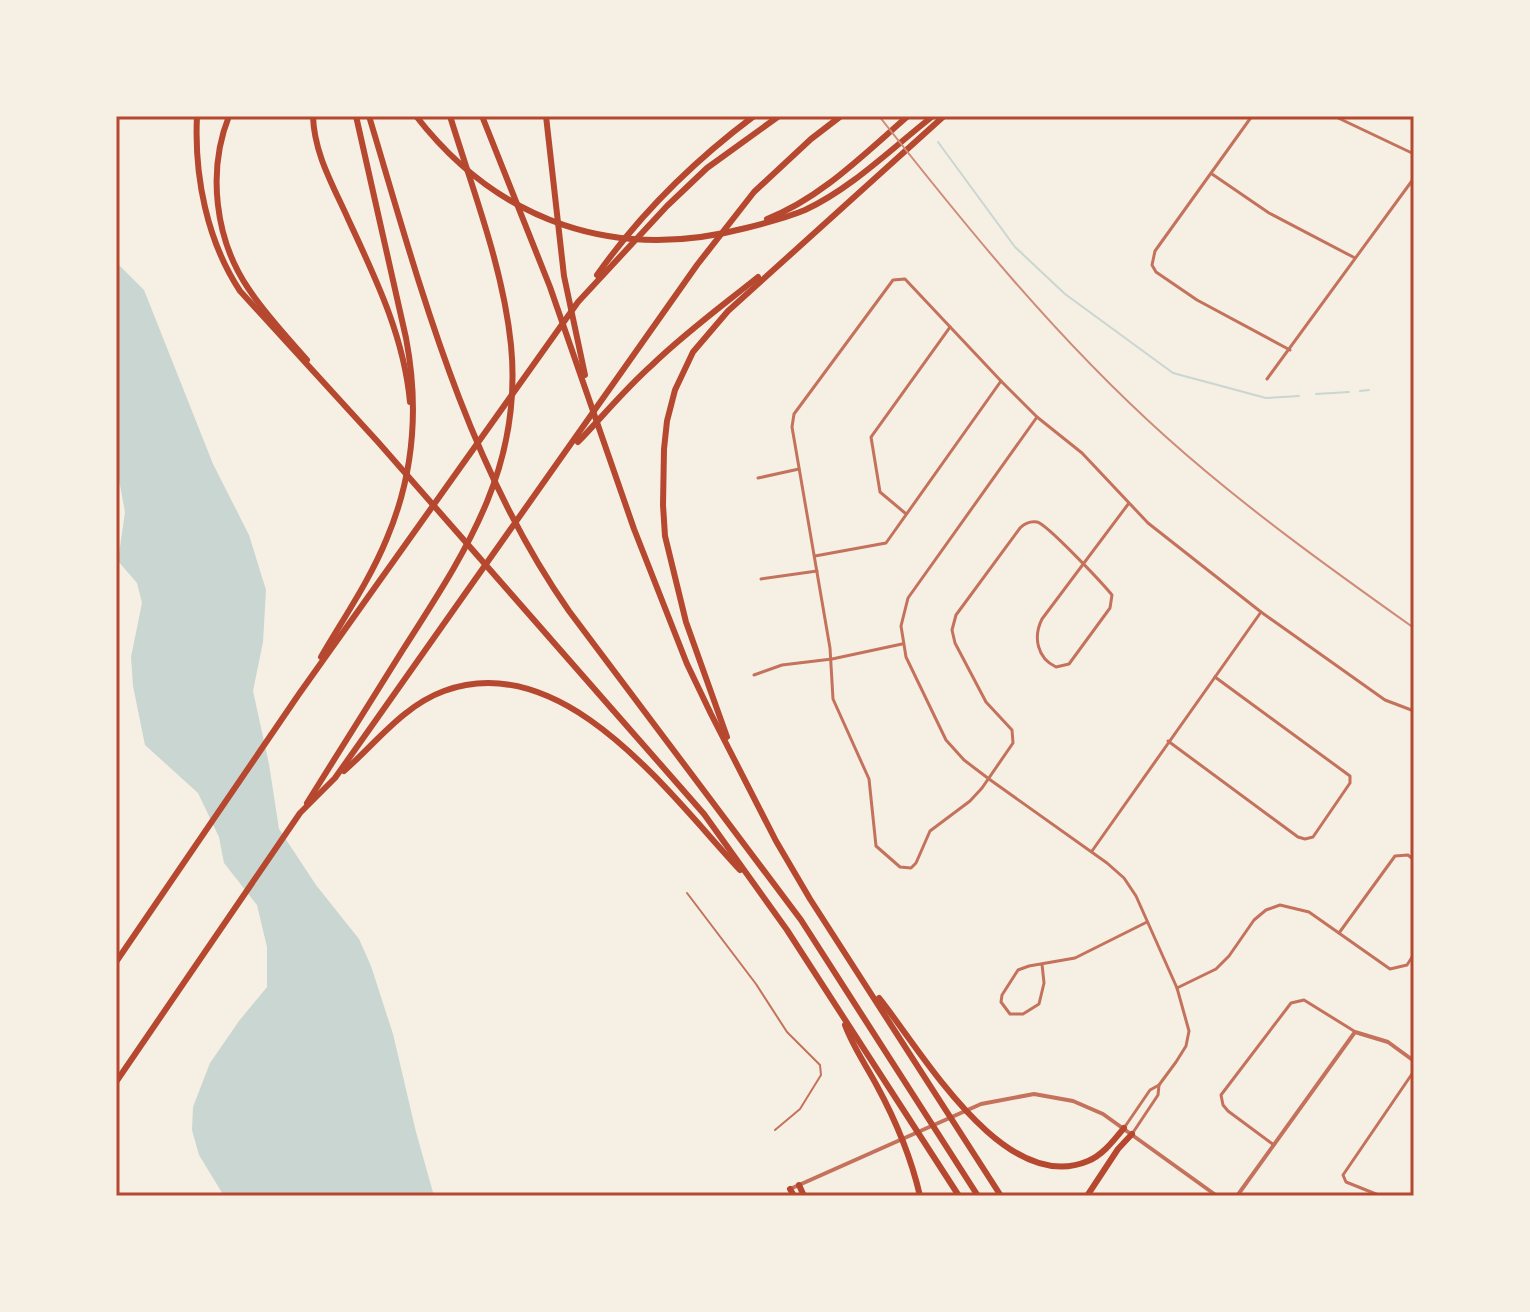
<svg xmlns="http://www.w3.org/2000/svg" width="1530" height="1312" font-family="Overpass,sans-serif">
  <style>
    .water { fill: #c9d6d2 }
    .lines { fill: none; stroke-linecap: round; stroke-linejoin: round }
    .stream { stroke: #c9d6d2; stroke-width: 2 }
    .service { stroke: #c5725c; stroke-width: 2 }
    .minor { stroke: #c5725c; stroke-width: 3 }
    .tertiary { stroke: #c5725c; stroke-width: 4 }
    .motorway { stroke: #b5482f; stroke-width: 6 }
    .rail { stroke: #cf8b77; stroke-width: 2 }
    .neatline { fill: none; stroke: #b5482f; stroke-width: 3 }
  </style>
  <rect width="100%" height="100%" fill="#f6efe4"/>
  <path class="water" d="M116,262L144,290L213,464L249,535L266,590L263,642L253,691L269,764L279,829L316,885L359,939L371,966L393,1034L416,1132L434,1196H224L199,1155L192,1130L193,1107L210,1063L239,1021L267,987V947L257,905L224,863L219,837L198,793L145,745L133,686L131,657L142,603L137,583L118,561L125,512L116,464Z"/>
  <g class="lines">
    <g class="stream">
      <path d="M938,142L1015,247L1065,294L1173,373L1266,398L1299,396"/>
      <path d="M1360,391L1369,390"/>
      <path d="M1316,394L1349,392"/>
    </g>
    <path class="service" d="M687,893L756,984L787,1032L820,1065L821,1075L800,1109L775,1130"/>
    <g class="minor">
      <path d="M1252,116L1155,251L1152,265L1156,272L1197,300L1290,350"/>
      <path d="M1334,116L1414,154"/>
      <path d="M1212,174L1269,213L1355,258"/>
      <path d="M1267,379L1414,178"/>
      <path d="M1037,417L908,598L901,626L906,657L946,740L964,760L989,779L1107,863L1124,878L1136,896L1177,988L1189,1031L1186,1046L1176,1062L1159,1085L1150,1090L1124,1128"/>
      <path d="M758,478L799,469"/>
      <path d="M1129,503L1042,619C1033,637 1037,658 1056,667L1069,664L1110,608L1112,595C1103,584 1047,524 1037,522C1030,521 1025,523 1020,528L956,615L952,630L955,643L986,702L1012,730L1013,743L982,788L970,801L930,831L916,863L911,868L900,867L876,846L869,779L833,699L830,648L792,427L794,414L893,280L905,279L1001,381L1037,417L1082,453L1148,523L1261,612L1385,700L1414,711"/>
      <path d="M905,513L880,492L871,437L950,327"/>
      <path d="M815,556L886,543L1001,381"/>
      <path d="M761,579L817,571"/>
      <path d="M754,675L782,665L832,659L902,644"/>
      <path d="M1168,741L1298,837L1305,839L1313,837L1350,783V776L1215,677"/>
      <path d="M1092,851L1261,612"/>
      <path d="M1339,933L1395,856L1408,855L1414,860"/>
      <path d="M1042,964L1044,983L1039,1004L1023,1014H1010L1001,1002L1002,995L1018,970L1029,966L1075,958L1147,922"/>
      <path d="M1177,988L1216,969L1229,956L1254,920L1266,910L1280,905L1309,912L1390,969L1407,965L1414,954"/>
      <path d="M1132,1134L1158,1095L1159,1085"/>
      <path d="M1274,1145L1228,1111L1223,1105L1221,1095L1291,1003L1304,1000L1354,1031"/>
      <path d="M1381,1196L1346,1182L1343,1175L1414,1071"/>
    </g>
    <g class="tertiary">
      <path d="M790,1189L981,1104L1034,1094L1073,1101L1103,1114L1217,1196"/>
      <path d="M1237,1196L1355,1032L1388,1042L1414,1061"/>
    </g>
    <g class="motorway">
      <path d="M197,116C194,176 207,241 240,291L378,442L704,814L787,930L959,1196"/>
      <path d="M229,116C207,171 215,239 248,288C265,314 287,337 307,360"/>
      <path d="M313,116C314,154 334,187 349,221C376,279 404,337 410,402"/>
      <path d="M369,116C420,286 466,464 569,611L801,920L978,1196"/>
      <path d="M416,116C499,223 616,262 746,228C766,223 786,218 805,210C852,188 892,148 933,116"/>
      <path d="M482,116L550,287L634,529L687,664L711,714L776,841L810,899L1001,1196"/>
      <path d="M546,116L564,276L585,375"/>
      <path d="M767,219C821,198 864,154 908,116"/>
      <path d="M597,275C640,214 694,161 754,116"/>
      <path d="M578,442C603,416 625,389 652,365C685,333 722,306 758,277"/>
      <path d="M321,657C343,619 370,580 387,538C414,474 419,406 406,338L356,116"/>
      <path d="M727,737L686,622L665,536L663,505L664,449L667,421L675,390L693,352L728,311L944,116"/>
      <path d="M344,771C376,743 403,706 444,691C564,647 669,794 740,870"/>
      <path d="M307,803C339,751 372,700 404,648C466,551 523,467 511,345C503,267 473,191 450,116"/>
      <path d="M116,962L299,694L578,302L667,206L707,168L779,116"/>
      <path d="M879,998C921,1050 1004,1197 1088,1161C1103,1155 1114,1140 1124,1128"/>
      <path d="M845,1025C853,1047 866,1065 877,1086C896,1121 911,1157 920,1196"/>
      <path d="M116,1082L300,813L335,778L697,265L754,192L811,139L841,116"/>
      <path d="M799,1185L804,1196"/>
      <path d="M790,1189L794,1196"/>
      <path d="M1087,1196L1118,1149L1132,1134"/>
    </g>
    <path class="rail" d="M879,116C968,229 1057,339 1165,436C1243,506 1328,567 1414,628"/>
  </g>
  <rect width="1530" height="1312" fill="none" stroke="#f6efe4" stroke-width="236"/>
  <rect x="118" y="118" width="1294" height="1076" class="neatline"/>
</svg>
